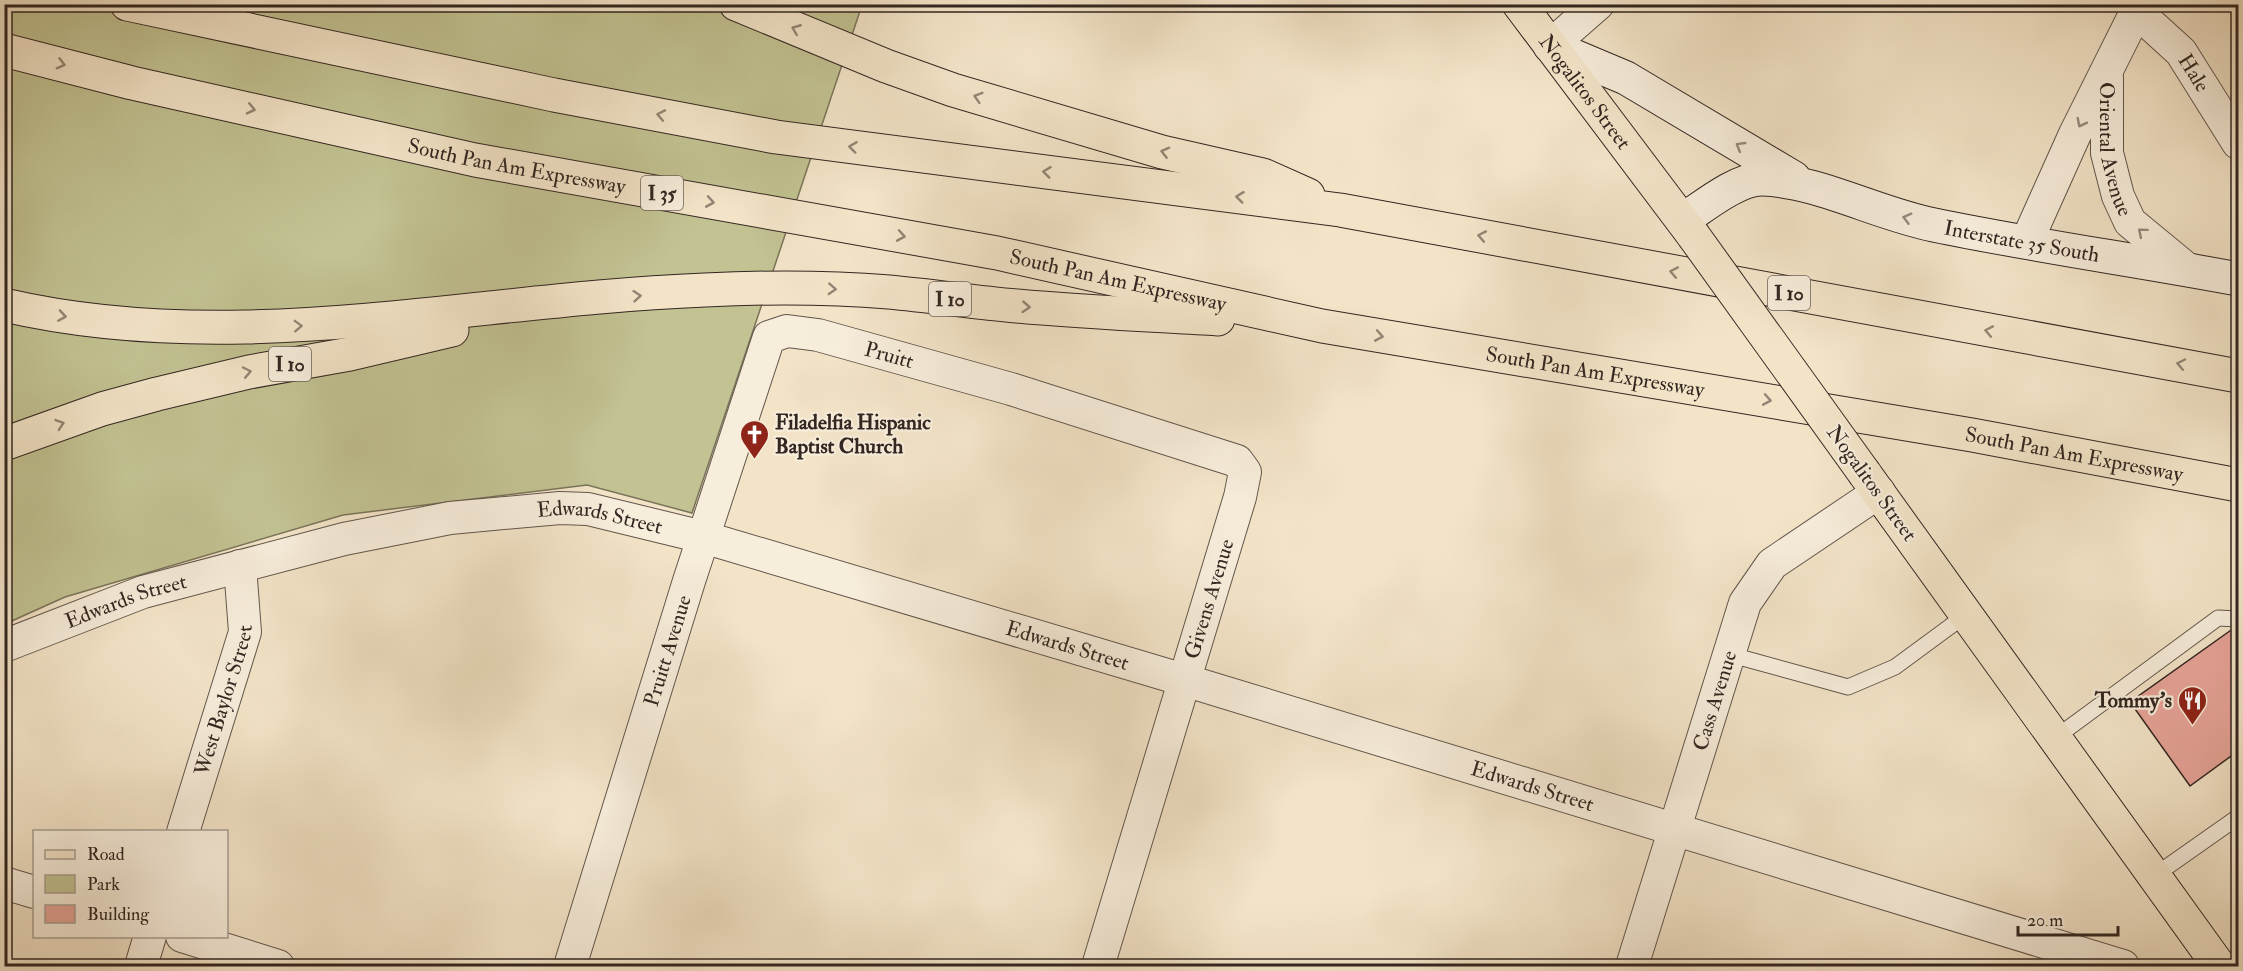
<svg xmlns="http://www.w3.org/2000/svg" width="2243" height="971" font-family="'IM FELL Double Pica',serif">
  <style>
    .green { fill: #c2c292; stroke: #7a745a; stroke-width: 1.5 }
    .building { fill: #e7a499; stroke: #322621; stroke-width: 1.5 }
    .lines { fill: none; stroke-linecap: round; stroke-linejoin: round }
    .lane-casing { stroke: #62564b; stroke-width: 17 }
    .street-casing { stroke: #62564b; stroke-width: 34 }
    .secondary-casing { stroke: #322621; stroke-width: 35 }
    .primary-casing { stroke: #322621; stroke-width: 35 }
    .highway-casing { stroke: #322621; stroke-width: 35 }
    .lane { stroke: #f7eddb; stroke-width: 15 }
    .street { stroke: #f7eddb; stroke-width: 32 }
    .secondary { stroke: #f7eddb; stroke-width: 33 }
    .primary { stroke: #f3e4c8; stroke-width: 33 }
    .highway { stroke: #f3e4c8; stroke-width: 33 }
    .primary-bridge-casing { stroke: #322621; stroke-width: 35; stroke-linecap: butt }
    .primary-bridge { stroke: #f3e4c8; stroke-width: 33 }
    .oneway { stroke: #928574 }
    .oneway2 { stroke: #948a7e }
    .labels { text-anchor: middle; stroke-width: 4.5; stroke-linejoin: round; paint-order: stroke }
    .shield { fill: #f7eddb; stroke: #6d6259; stroke-width: 1.5 }
    .shield-label { font-size: 20px; font-weight: bold; fill: #322621 }
    .street-label { font-size: 21px; fill: #322621; stroke: #f7eddb }
    .poi-label { font-size: 21px; font-weight: bold; fill: #322621; stroke: #f7eddb; text-anchor: start }
  </style>
  <rect width="100%" height="100%" fill="#f3e4c8"/>
  <filter id="stains"><feTurbulence type="fractalNoise" baseFrequency=".00333" numOctaves="4"/><feColorMatrix values="0 0 0 0 .2 0 0 0 0 .09 0 0 0 0 .02 0 0 0 .5 -.17"/></filter>
  <radialGradient id="worn" r=".72"><stop offset=".6" stop-color="#630" stop-opacity="0"/><stop offset="1" stop-color="#630" stop-opacity=".3"/></radialGradient>
  <path class="green" d="M4,5H862L692,513L587,485L343,515L65,597L5,624Z"/>
  <path class="building" d="M2234,628L2238,635V751L2190,786L2130,702Z"/>
  <g class="lines">
    <defs>
      <g id="lane">
        <path d="M1728,654L1848,687L1895,667L1967,614"/>
        <path d="M2055,738L2218,618L2238,619"/>
        <path d="M2154,876L2238,817"/>
      </g>
      <g id="street">
        <path id="s1" d="M2137,12L2181,52L2238,143"/>
        <path d="M1550,46L1598,4"/>
        <path id="s2" d="M2107,78V153L2118,196L2130,222L2187,269"/>
        <path d="M2027,241L2075,134L2140,4"/>
        <path id="s3" d="M4,646L143,592L344,539L450,518L560,508L588,509L703,537L1184,680L2123,966"/>
        <path id="s4" d="M183,832L245,632L240,566"/>
        <path d="M4,883L34,892"/>
        <path d="M182,936L278,966"/>
        <path d="M141,966L150,936"/>
        <path id="s5" d="M570,966L689,581L769,337L787,331L818,335L1011,389L1237,461L1245,472L1240,497L1098,966"/>
        <path id="s6" d="M1632,966L1745,603L1772,564L1879,492"/>
      </g>
      <g id="secondary">
        <path d="M1550,46L1626,78L1794,178"/>
        <path id="s7" d="M1683,220C1703,207 1738,178 1763,179C1818,181 1878,214 1934,225C2035,246 2137,260 2238,279"/>
      </g>
      <g id="primary">
        <path id="s8" d="M1519,4L1693,235"/>
        <path d="M1865,474L2219,966"/>
      </g>
      <g id="highway">
        <path d="M127,4L554,95L776,137L1340,210L2238,376"/>
        <path d="M736,4L886,66L953,90L1162,152L1263,175L1308,195"/>
        <path id="s9" d="M4,50L132,83L475,160L997,253L1322,326L1972,435L2238,485"/>
        <path d="M4,305C237,359 471,299 705,290C766,287 828,287 889,292C931,296 974,302 1017,306C1084,312 1151,315 1218,319"/>
        <path d="M4,444L102,409L157,394L249,372L350,354L452,330"/>
      </g>
    </defs>
    <use href="#lane" class="lane-casing"/>
    <use href="#street" class="street-casing"/>
    <use href="#secondary" class="secondary-casing"/>
    <use href="#primary" class="primary-casing"/>
    <use href="#highway" class="highway-casing"/>
    <use href="#lane" class="lane"/>
    <use href="#street" class="street"/>
    <use href="#secondary" class="secondary"/>
    <use href="#primary" class="primary"/>
    <use href="#highway" class="highway"/>
    <defs>
      <path id="primary-bridge" d="M1693,235L1865,474"/>
    </defs>
    <use href="#primary-bridge" class="primary-bridge-casing"/>
    <use href="#primary-bridge" class="primary-bridge"/>
  </g>
  <defs><path id="oneway-chevron" d="M-2-3.5L2.5 0L-2 3.5" fill="none" stroke-width="1.6" stroke-linecap="round" stroke-linejoin="round" transform="scale(1.5)"/></defs>
  <g class="oneway">
    <use href="#oneway-chevron" transform="translate(796 29) rotate(-158)"/>
    <use href="#oneway-chevron" transform="translate(61 64) rotate(15)"/>
    <use href="#oneway-chevron" transform="translate(978 97) rotate(-163)"/>
    <use href="#oneway-chevron" transform="translate(251 109) rotate(13)"/>
    <use href="#oneway-chevron" transform="translate(661 115) rotate(-169)"/>
    <use href="#oneway-chevron" transform="translate(853 147) rotate(-173)"/>
    <use href="#oneway-chevron" transform="translate(1165 152) rotate(-166)"/>
    <use href="#oneway-chevron" transform="translate(1047 172) rotate(-173)"/>
    <use href="#oneway-chevron" transform="translate(1240 197) rotate(-173)"/>
    <use href="#oneway-chevron" transform="translate(710 202) rotate(10)"/>
    <use href="#oneway-chevron" transform="translate(901 236) rotate(10)"/>
    <use href="#oneway-chevron" transform="translate(1482 236) rotate(-169)"/>
    <use href="#oneway-chevron" transform="translate(1674 272) rotate(-169)"/>
    <use href="#oneway-chevron" transform="translate(832 289) rotate(3)"/>
    <use href="#oneway-chevron" transform="translate(637 296) rotate(-5)"/>
    <use href="#oneway-chevron" transform="translate(1026 307) rotate(4)"/>
    <use href="#oneway-chevron" transform="translate(62 316) rotate(9)"/>
    <use href="#oneway-chevron" transform="translate(298 326) rotate(-2)"/>
    <use href="#oneway-chevron" transform="translate(1989 331) rotate(-169)"/>
    <use href="#oneway-chevron" transform="translate(1379 336) rotate(10)"/>
    <use href="#oneway-chevron" transform="translate(2181 364) rotate(-168)"/>
    <use href="#oneway-chevron" transform="translate(247 372) rotate(-12)"/>
    <use href="#oneway-chevron" transform="translate(1767 400) rotate(10)"/>
    <use href="#oneway-chevron" transform="translate(60 424) rotate(-19)"/>
  </g>
  <g class="oneway2">
    <use href="#oneway-chevron" transform="translate(2081 123) rotate(117)"/>
    <use href="#oneway-chevron" transform="translate(1740 146) rotate(-149)"/>
    <use href="#oneway-chevron" transform="translate(1907 218) rotate(-165)"/>
    <use href="#oneway-chevron" transform="translate(2142 232) rotate(-140)"/>
  </g>
  <defs>
    <symbol id="church-pin" viewBox="-11 -11 22 30"><path d="M0 17L-7.5 6A9.5 9.5 0 1 1 7.5 6Z" fill="#8f2418" stroke="#f7eddb"/><path d="M-1.2-6h2.4v3.5h3.3v2.4h-3.3V6h-2.4V-.1h-3.3v-2.4h3.3Z" fill="#fff"/></symbol>
    <symbol id="restaurant-pin" viewBox="-11 -11 22 30"><path d="M0 17L-7.5 6A9.5 9.5 0 1 1 7.5 6Z" fill="#8f2418" stroke="#f7eddb"/><path d="M-5-6h1v4h1v-4h1v4h1v-4h1v5L-1.5 .5V6h-2V.5L-5-1ZM5-6V6H3V1.5H1.5Q1.5-4 5-6Z" fill="#fff"/></symbol>
  </defs>
  <g fill-rule="evenodd">
    <use href="#church-pin" x="738" y="418" width="33" height="45"/>
    <use href="#restaurant-pin" x="2176" y="684" width="33" height="45"/>
  </g>
  <g class="labels">
    <g class="shield">
      <rect x="641" y="176" width="42" height="34" rx="4.5"/>
      <rect x="1768" y="276" width="42" height="34" rx="4.5"/>
      <rect x="929" y="282" width="42" height="34" rx="4.5"/>
      <rect x="269" y="347" width="42" height="34" rx="4.5"/>
    </g>
    <g class="shield-label">
      <text x="662" y="200">I 35</text>
      <text x="1789" y="300">I 10</text>
      <text x="950" y="306">I 10</text>
      <text x="290" y="371">I 10</text>
    </g>
    <g class="street-label">
      <text dy="7" stroke="none"><textPath href="#s1" startOffset="84">Hale</textPath></text>
      <text dy="7" stroke="none"><textPath href="#s8" startOffset="110">Nogalitos Street</textPath></text>
      <text dy="7" stroke="none"><textPath href="#s2" startOffset="72">Oriental Avenue</textPath></text>
      <text dy="7" stroke="none"><textPath href="#s9" startOffset="526">South Pan Am Expressway</textPath></text>
      <text dy="7" stroke="none"><textPath href="#s7" startOffset="358">Interstate 35 South</textPath></text>
      <text dy="7" stroke="none"><textPath href="#s9" startOffset="1138">South Pan Am Expressway</textPath></text>
      <text dy="7" stroke="none"><textPath href="#s5" startOffset="784">Pruitt</textPath></text>
      <text dy="7" stroke="none"><textPath href="#s9" startOffset="1624">South Pan Am Expressway</textPath></text>
      <text dy="7" stroke="none"><textPath href="#s9" startOffset="2110">South Pan Am Expressway</textPath></text>
      <text transform="translate(1872 483) rotate(54)" y="7">Nogalitos Street</text>
      <text dy="7" stroke="none"><textPath href="#s3" startOffset="616">Edwards Street</textPath></text>
      <text transform="translate(1209 599) rotate(-73)" y="7">Givens Avenue</text>
      <text dy="7" stroke="none"><textPath href="#s3" startOffset="130">Edwards Street</textPath></text>
      <text dy="7" stroke="none"><textPath href="#s3" startOffset="1102">Edwards Street</textPath></text>
      <text dy="7" stroke="none"><textPath href="#s5" startOffset="330">Pruitt Avenue</textPath></text>
      <text dy="7" stroke="none"><textPath href="#s4" startOffset="138">West Baylor Street</textPath></text>
      <text dy="7" stroke="none"><textPath href="#s6" startOffset="278">Cass Avenue</textPath></text>
      <text dy="7" stroke="none"><textPath href="#s3" startOffset="1588">Edwards Street</textPath></text>
    </g>
    <g class="poi-label">
      <text x="775" y="429">Filadelfia Hispanic<tspan x="775" dy="24">Baptist Church</tspan></text>
      <text x="2172" y="707" text-anchor="end">Tommy's</text>
    </g>
  </g>
  <rect width="2243" height="971" fill="none" stroke="#f3e4c8" stroke-width="24"/>
  <rect x="6" y="6" width="2231" height="959" fill="none" stroke="#322621" stroke-width="3"/>
  <rect x="12" y="12" width="2219" height="947" fill="none" stroke="#322621" stroke-width="1.5"/>
  <rect x="33" y="830" width="195" height="108" fill="#f7eddb" stroke="#a89d91" stroke-width="1.5"/>
  <rect x="45" y="850" width="30" height="9" fill="#f3e4c8" stroke="#a89d91" stroke-width="1.5"/>
  <text x="87" y="860" font-size="18" fill="#322621">Road</text>
  <rect x="45" y="875" width="30" height="18" fill="#c2c292" stroke="#a89d91" stroke-width="1.5"/>
  <text x="87" y="890" font-size="18" fill="#322621">Park</text>
  <rect x="45" y="905" width="30" height="18" fill="#e7a499" stroke="#a89d91" stroke-width="1.5"/>
  <text x="87" y="920" font-size="18" fill="#322621">Building</text>
  <path d="M2018 926v9h100v-9" fill="none" stroke="#322621" stroke-width="3"/>
  <text x="2027" y="926" font-size="18" fill="#322621" stroke="#f7eddb" stroke-width="4.5" paint-order="stroke">20 m</text>
  <rect width="100%" height="100%" filter="url(#stains)"/>
  <rect width="100%" height="100%" fill="url(#worn)"/>
</svg>
